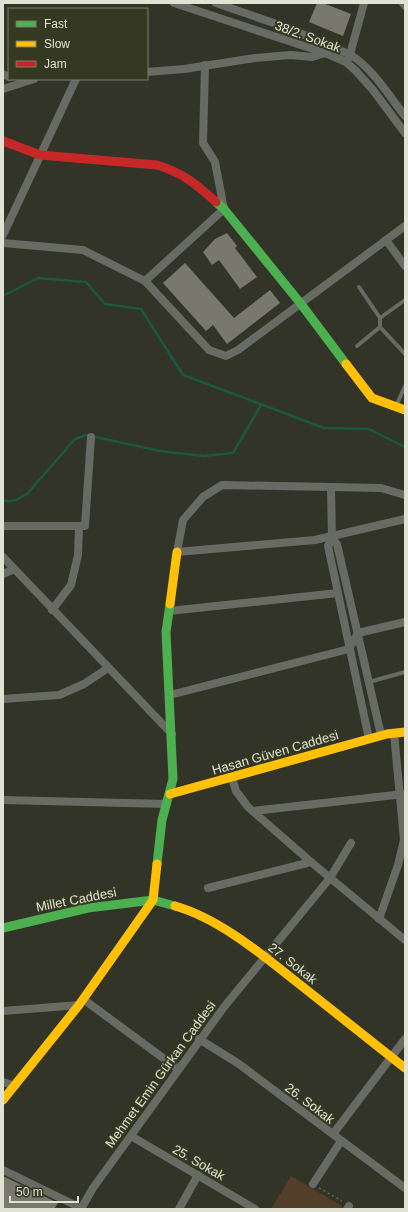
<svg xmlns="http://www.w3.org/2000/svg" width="408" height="1212" font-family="Arial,sans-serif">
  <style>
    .green { fill: #533e29 }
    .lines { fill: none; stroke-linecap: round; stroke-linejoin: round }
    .stream { stroke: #1a5940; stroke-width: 2.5 }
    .building { fill: #79786d }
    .path { stroke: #63675f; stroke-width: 1.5; stroke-dasharray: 2 3; stroke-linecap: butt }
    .lane { stroke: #676b63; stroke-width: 4 }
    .street { stroke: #676b63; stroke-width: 8 }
    .fast { stroke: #4caf50; stroke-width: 9 }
    .slow { stroke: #ffc107; stroke-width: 9 }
    .jam { stroke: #c62828; stroke-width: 9 }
    .labels { text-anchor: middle; stroke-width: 4; stroke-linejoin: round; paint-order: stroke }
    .street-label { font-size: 13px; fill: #e0e2d4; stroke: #363922 }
  </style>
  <rect width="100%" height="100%" fill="#323427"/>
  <path class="green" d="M291,1176L342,1206L340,1209H271Z"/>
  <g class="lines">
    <g class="stream">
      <path d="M3,296L38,278L86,282L105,304L141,309L183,375L324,428L369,429L405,447"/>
      <path d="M3,501H14L27,494L75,439L86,435L160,451L204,456L233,453L261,405"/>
    </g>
  </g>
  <g class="building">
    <path d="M317,3H323L351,14L343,36L309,22Z"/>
    <path d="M227,233L237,246L235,248L257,277L240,289L219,260L212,265L203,252L215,239Z"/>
    <path d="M185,263L234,318L270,290L280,303L227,344L213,325L206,331L163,283Z"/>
    <path d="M3,1176L58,1203L54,1209H3Z"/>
  </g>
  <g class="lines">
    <path class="path" d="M319,1188L342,1201"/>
    <g class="lane">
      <path d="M359,287L380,318V327L405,354"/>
      <path d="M380,318L405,300"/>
      <path d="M357,346L380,327"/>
      <path d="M396,406L405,386"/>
      <path d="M369,682L405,672"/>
    </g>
    <g class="street">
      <path d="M174,3L325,53L346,62L356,71L373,90L405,133"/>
      <path d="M216,3L288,28L351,55C373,69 389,96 405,116"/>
      <path d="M403,3L405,6"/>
      <path d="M349,58L364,3"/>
      <path d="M147,72L184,69L255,58L291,55L312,57L325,53"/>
      <path d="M3,74L9,77"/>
      <path d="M3,89L34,79"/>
      <path d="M3,235L76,79"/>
      <path d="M386,240L405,266"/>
      <path d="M3,243L83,250L145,281L209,350L226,356L238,350L405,226"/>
      <path d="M145,281L224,209L215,162L203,143L205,65"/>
      <path d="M331,487L332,539L328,546L369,739"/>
      <path d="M405,495L381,488L222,485L203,497L183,520L177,552L315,540L405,519"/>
      <path d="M3,526H85L91,437"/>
      <path d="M332,539L337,544L381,735"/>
      <path d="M3,557L172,734"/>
      <path d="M3,574L14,569"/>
      <path d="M52,610L71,585L78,555L79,526"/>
      <path d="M169,611L338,593"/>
      <path d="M170,695L349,649L358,633L405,622"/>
      <path d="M3,699L59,695L84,684L108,668"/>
      <path d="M232,778L236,791L248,807L311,862L405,940"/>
      <path d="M3,800L167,804"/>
      <path d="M253,811L404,794"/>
      <path d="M208,888L311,862"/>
      <path d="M379,919L398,865L404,840L394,733"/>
      <path d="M83,999L178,1069"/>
      <path d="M3,1011L79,1005"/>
      <path d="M199,1039L239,1064L405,1188"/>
      <path d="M3,1082L15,1086"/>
      <path d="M333,1134L405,1039"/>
      <path d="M131,1136L255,1209"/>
      <path d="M3,1170L81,1208"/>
      <path d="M313,1184L341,1141"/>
      <path d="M81,1209L93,1188L224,1007L330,878L351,843"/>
      <path d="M179,1209L198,1175"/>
      <path d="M347,1209L349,1206"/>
    </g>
    <g class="fast">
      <path d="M216,202L224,209L301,304L346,364"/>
      <path d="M157,864L162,820L173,779L166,632L170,604"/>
      <path d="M3,928L88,908L153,900L175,906"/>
    </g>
    <g class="slow">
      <path d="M346,364L372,398L405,410"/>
      <path d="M170,604L177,552"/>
      <path d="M170,794L387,734L405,732"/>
      <path d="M175,906C221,919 266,958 303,987C337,1014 371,1041 405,1068"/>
      <path d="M3,1100L79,1005L153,900L157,864"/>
    </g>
    <path class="jam" d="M3,141L40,155L157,165C183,173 196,184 216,202"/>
  </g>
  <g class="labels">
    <g class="street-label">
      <text transform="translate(308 36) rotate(20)" y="5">38/2. Sokak</text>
      <text transform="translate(275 752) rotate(-16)" y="5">Hasan Güven Caddesi</text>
      <text transform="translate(76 899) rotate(-11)" y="5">Millet Caddesi</text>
      <text transform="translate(293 963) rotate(38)" y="5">27. Sokak</text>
      <text transform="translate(160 1074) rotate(-54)" y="5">Mehmet Emin Gürkan Caddesi</text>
      <text transform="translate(310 1103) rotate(37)" y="5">26. Sokak</text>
      <text transform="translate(199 1162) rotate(30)" y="5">25. Sokak</text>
    </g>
  </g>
  <rect width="408" height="1212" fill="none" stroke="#e0e2d4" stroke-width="8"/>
  <rect x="8" y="8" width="140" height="72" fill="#363922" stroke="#7a7d69"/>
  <rect x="16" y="21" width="20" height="6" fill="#4caf50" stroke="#7a7d69"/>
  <text x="44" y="28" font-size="12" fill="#e0e2d4">Fast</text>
  <rect x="16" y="41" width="20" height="6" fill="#ffc107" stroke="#7a7d69"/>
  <text x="44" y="48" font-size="12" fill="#e0e2d4">Slow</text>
  <rect x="16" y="61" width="20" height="6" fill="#c62828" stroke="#7a7d69"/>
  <text x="44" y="68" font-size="12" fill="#e0e2d4">Jam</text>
  <path d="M10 1196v6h68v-6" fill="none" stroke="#e0e2d4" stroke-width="2"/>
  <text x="16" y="1196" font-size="12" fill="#e0e2d4" stroke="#363922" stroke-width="3" paint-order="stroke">50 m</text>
</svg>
